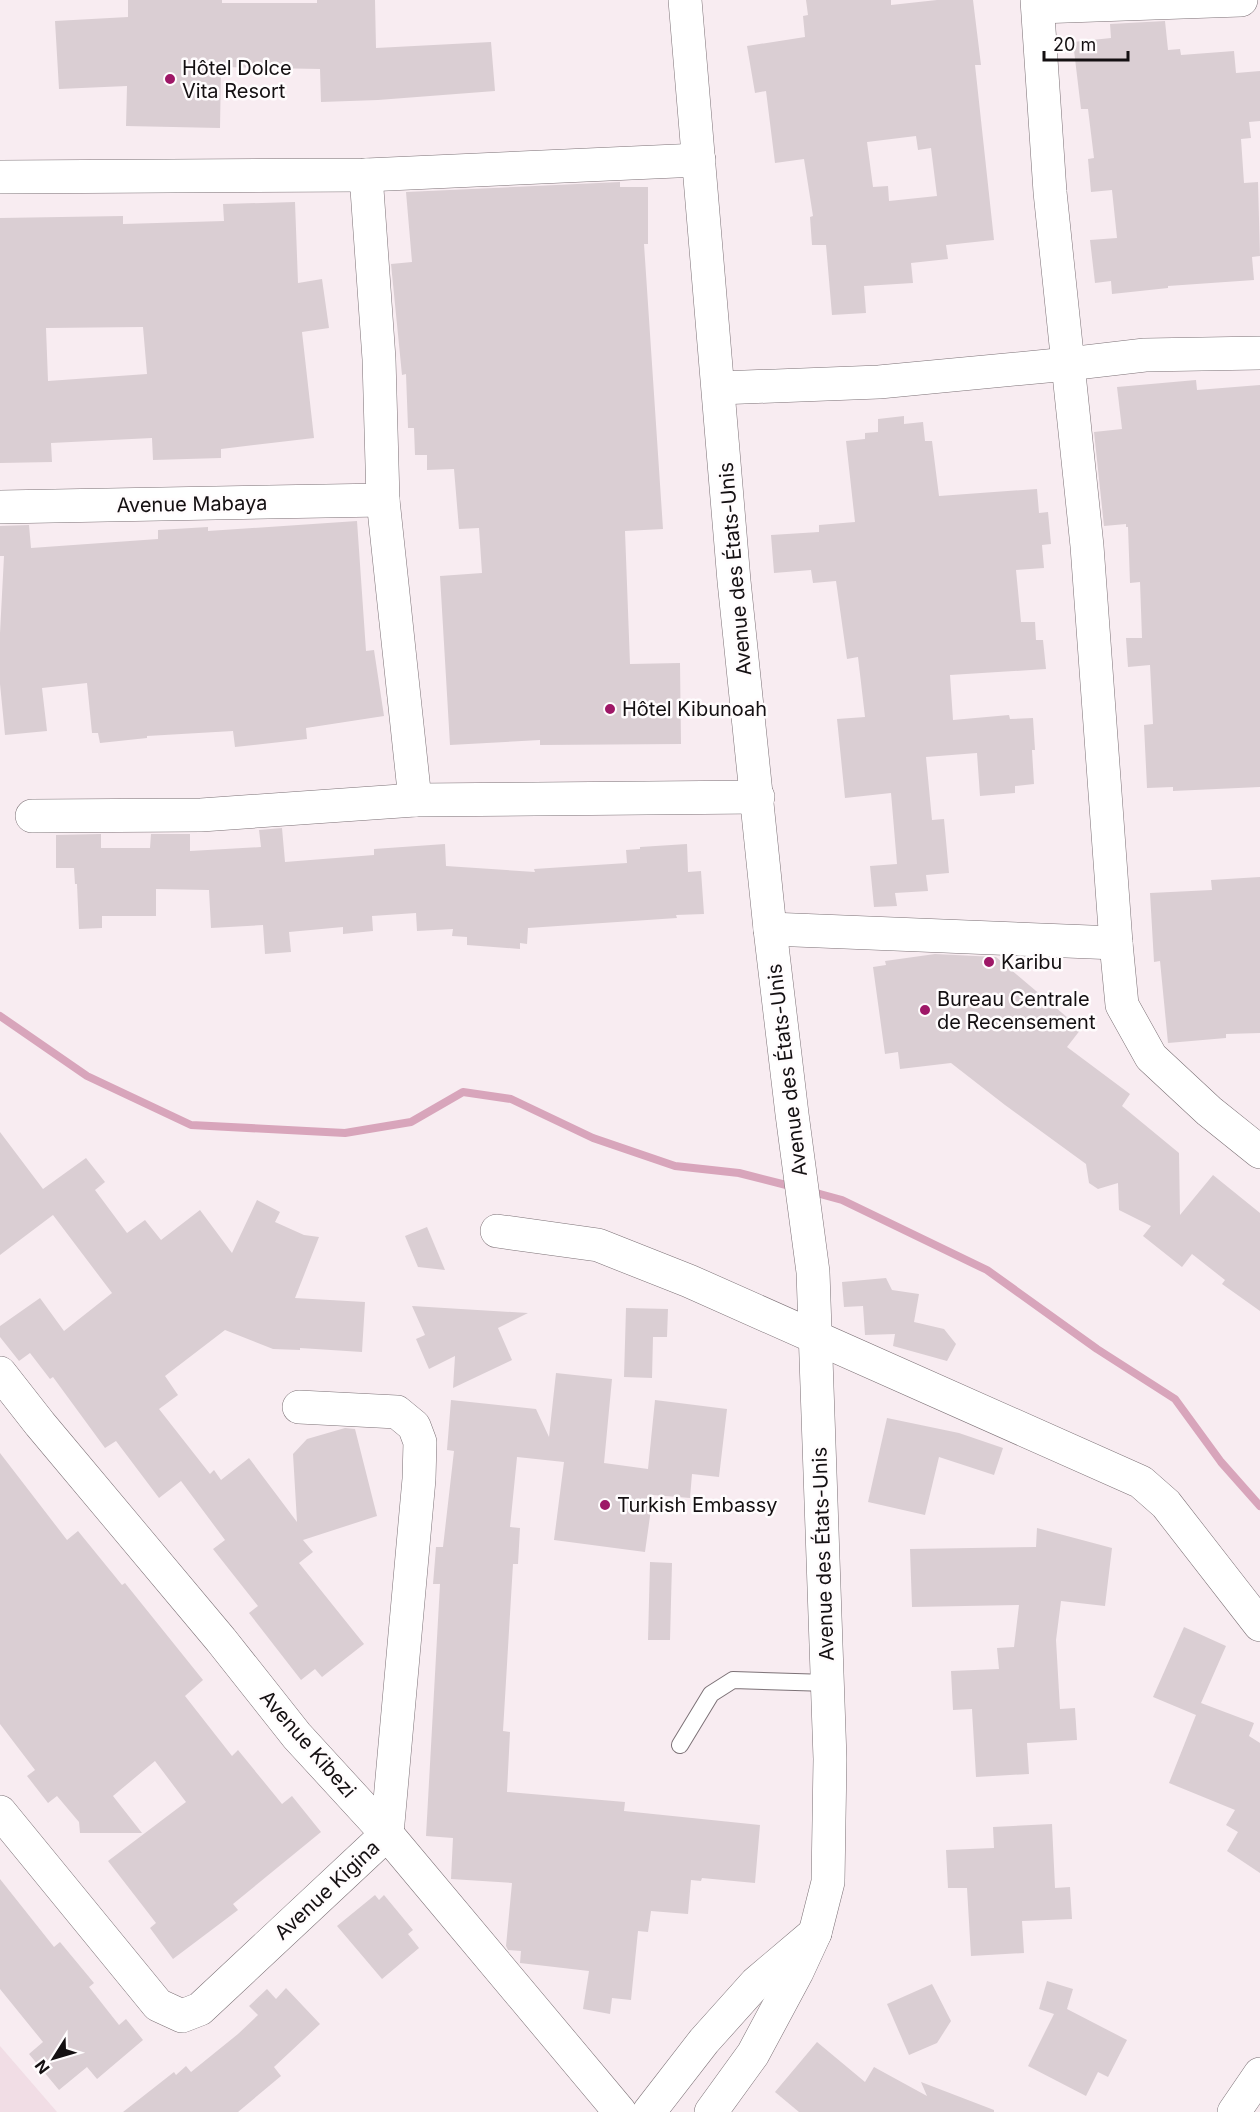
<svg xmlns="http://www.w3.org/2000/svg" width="1260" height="2112" font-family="Inter,sans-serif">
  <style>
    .built { fill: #f1dde5 }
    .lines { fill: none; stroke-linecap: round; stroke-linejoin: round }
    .stream { stroke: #d8a5bb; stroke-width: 8 }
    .building { fill: #daced3; fill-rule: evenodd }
    .lane-casing { stroke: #7c7176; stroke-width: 18 }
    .street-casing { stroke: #7c7176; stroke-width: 34 }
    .secondary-casing { stroke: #7c7176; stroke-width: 34 }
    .lane { stroke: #fff; stroke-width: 16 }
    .street { stroke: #fff; stroke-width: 33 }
    .secondary { stroke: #fff; stroke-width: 33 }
    .poi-dot { fill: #9e1767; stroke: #fffcfd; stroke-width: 2 }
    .labels { text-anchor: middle; stroke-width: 5; stroke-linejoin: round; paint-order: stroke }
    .poi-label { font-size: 20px; fill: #141012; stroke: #fffcfd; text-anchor: start }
    .street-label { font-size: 20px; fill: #141012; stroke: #fffcfd }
  </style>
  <rect width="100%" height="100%" fill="#f8ecf1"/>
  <path class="built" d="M0,2046L57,2112H0Z"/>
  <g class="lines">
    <g class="stream">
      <path d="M0,1016L87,1076L191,1125L345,1133L411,1122L463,1092L511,1099L593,1138L675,1166L739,1173L794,1187"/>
      <path d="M809,1191L842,1200L987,1270L1097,1349L1175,1399L1221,1462L1260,1506"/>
    </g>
  </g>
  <g class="building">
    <path d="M128,0H222V3H317V0H375L376,48L491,42L495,91L378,100L321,102L320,69L221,67L220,128L126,126L127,86L59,89L55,21L128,17Z"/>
    <path d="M806,0H891V5L937,0H973L981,65H975L994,240L946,245L948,259L911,263L913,283L864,286L866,313L832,315L826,245H812L810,217L813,216L804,159L775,163L766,91L755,93L747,46L805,37L803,16L808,15ZM916,136L918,150L931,148L937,196L889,201L888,186L873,187L867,142Z"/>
    <path d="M1165,21L1168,50L1180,49L1181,55L1234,51L1236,73L1260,71V121L1249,122L1251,138L1241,139L1244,183L1258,182L1260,256L1252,257L1254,280L1168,286V288L1112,294L1111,281L1095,283L1090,240L1117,238L1112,190L1091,192L1088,159L1094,158L1088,109H1081L1073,42L1111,38L1110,24Z"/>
    <path d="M620,182V187H648V244H644L663,529L625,531L630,664L680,663L681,744L540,745V740L450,745L440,576L482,573L479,528L459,529L454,469L427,470V455H415L414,428H408L406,374L402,375L391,264L412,262L406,192Z"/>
    <path d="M295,202L298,283L322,279L329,328L302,332L314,438L221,449V458L153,460L152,438L51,443L52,462L0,463V218L123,216V224L224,221L223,204ZM143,327L147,374L48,381L46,328Z"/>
    <path d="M1196,380L1197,390L1260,385V787L1173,791V787L1147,788L1144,725L1153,724L1150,665L1128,667L1126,638H1142L1140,582L1130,583L1128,527H1126V524L1104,526L1094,432L1122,429L1117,387Z"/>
    <path d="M904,416V424L923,422L925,441H932L939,496L1037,489L1039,513L1048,512L1051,544L1042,545L1044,568L1016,570L1021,622H1035L1036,640H1043L1046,669L950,675L953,720L1009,715L1010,719L1033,718L1035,750H1032L1034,784L1015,786V793L980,796L977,753L926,757L932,820L944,819L949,873L926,875L928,891L895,893L897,906L874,907L870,866L897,864L891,793L845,798L837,719L865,717L858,657L847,659L836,581L813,583L811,570L774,573L771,535L819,532V525L855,522L846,441L865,439V433L878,432V419Z"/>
    <path d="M357,521L366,651L374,650L384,716L306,728L307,739L235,747L233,731L147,736V738L100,743L98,733H92L87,683L42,688L47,731L5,735L0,684V633L4,556H0V526L29,525L31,548L158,539V530L208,527V531Z"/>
    <path d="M282,828L285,862L374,855V849L445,844L446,866L535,872L534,869L627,863L626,850L640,849V847L687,844L688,872L701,871L704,914L676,915L677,918L528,928L527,944L520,943V949L467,945V937L452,936L453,929L417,931L416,913L372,916L373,931L343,934V927L289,932L291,952L265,954L263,925L211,928L209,890L156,889V916H102V928L79,929L77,884H75L74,868H56V835L101,834V848H150L151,834H190V851L261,847L259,830Z"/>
    <path d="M1260,877V1033L1226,1034V1038L1168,1043L1160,961L1154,962L1150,893L1212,890L1211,880Z"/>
    <path d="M935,954L996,957L1081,1029L1067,1047L1130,1094L1122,1106L1179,1153L1180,1215L1213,1175L1260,1213V1311L1222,1284L1225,1280L1192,1254L1182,1267L1143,1236L1151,1226L1119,1210L1118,1183L1098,1189L1089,1183L1086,1164L1005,1105L951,1063L900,1069L898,1052L885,1054L873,967L886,965L885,961Z"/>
    <path d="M0,1132L43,1189L86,1158L105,1182L95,1190L127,1233L145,1220L161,1240L200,1210L232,1253L257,1200L280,1212L275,1222L304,1235L319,1237L295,1298L365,1302L362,1352L300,1348V1350L273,1349L225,1330L165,1376L178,1395L159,1409L210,1474L214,1470L221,1480L249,1458L297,1522L293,1454L307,1439L345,1428L355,1429L377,1516L303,1540L313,1552L299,1563L364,1644L322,1677L315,1669L301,1680L249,1613L258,1606L213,1549L225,1540L181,1481L159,1498L116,1441L105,1448L53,1377L50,1379L30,1353L19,1361L0,1337V1326L40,1298L64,1331L112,1293L53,1215L0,1255Z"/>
    <path d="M427,1227L445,1270L418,1267L405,1236Z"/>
    <path d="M886,1278L892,1290L919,1294L914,1322L944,1329L956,1344L947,1361L893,1346L895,1334L865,1335L863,1306L844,1307L842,1282Z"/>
    <path d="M412,1306L528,1313L498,1328L512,1360L453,1388L455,1356L429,1369L416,1339L425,1335Z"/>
    <path d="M626,1308L668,1309L667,1337H653L652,1378L624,1377Z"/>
    <path d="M556,1373L612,1379L604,1463L648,1469L655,1400L727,1409L719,1477L692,1474L690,1498L653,1495L645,1552L554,1540L564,1462L517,1457L510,1527L520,1528L518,1564H513L503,1731L510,1732L507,1792L625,1802L624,1811L760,1825L755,1883L702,1878L701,1881L691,1880L688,1914L651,1911L648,1932L638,1931L631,2000L612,1998L610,2014L583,2009L589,1971L520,1963L521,1951L508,1950L506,1946L512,1883L451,1879L453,1838L426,1836L440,1584H433L436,1547H443L454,1451L447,1450L451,1400L536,1409L549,1437Z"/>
    <path d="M887,1418L959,1433L1003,1448L994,1475L939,1457L925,1515L868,1502Z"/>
    <path d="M0,1453L67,1540L78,1531L122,1585L125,1583L203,1680L185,1696L232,1756L238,1750L282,1804L292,1796L321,1832L233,1904L238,1910L173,1959L150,1928L156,1923L108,1861L186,1802L155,1761L113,1796L142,1833H80L79,1822L57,1796L48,1803L27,1776L35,1770L0,1724Z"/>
    <path d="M1037,1528L1112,1548L1105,1606L1061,1601L1056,1640L1060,1709L1075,1708L1077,1740L1027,1743L1029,1774L976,1777L972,1709L953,1710L951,1671L999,1669L997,1648L1014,1647L1019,1605L912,1607L910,1549L1036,1547Z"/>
    <path d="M650,1562L672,1563L670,1640H648Z"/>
    <path d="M1184,1627L1226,1646L1201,1703L1254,1723L1249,1736L1260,1743V1873L1227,1851L1238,1832L1226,1825L1235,1810L1169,1783L1196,1715L1153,1697Z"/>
    <path d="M1052,1824L1055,1888L1070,1887L1072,1919L1022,1921L1024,1953L971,1956L967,1888H948L946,1850L994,1848L993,1827Z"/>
    <path d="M0,1879L54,1947L60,1942L94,1983L89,1987L119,2025L126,2019L143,2040L97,2079L87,2067L59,2090L29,2054L43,2042L0,1989Z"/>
    <path d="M375,1895L379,1900L384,1895L413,1930L408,1934L419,1948L382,1979L337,1926Z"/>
    <path d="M1047,1981L1073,1989L1067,2009L1127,2040L1108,2077L1098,2072L1086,2096L1028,2066L1054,2014L1039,2009Z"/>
    <path d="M932,1984L951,2021L937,2043L909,2055L887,2004Z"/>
    <path d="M286,1988L320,2024L274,2067L281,2076L238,2112H123L174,2072L176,2075L186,2066L191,2072L238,2034L258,2015L249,2006L267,1989L276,1999Z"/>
    <path d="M817,2042L865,2082L874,2067L927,2096L921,2082L994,2110V2112H799L775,2092Z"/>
  </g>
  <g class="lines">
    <defs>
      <path id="lane" d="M680,1745L711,1694L733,1680L828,1683"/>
      <g id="street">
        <path d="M1037,0L1050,192L1087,546L1116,943L1122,1005L1151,1057L1209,1111L1260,1152"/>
        <path d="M1038,7L1241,0"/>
        <path d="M366,175L379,359L383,500L415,800"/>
        <path d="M0,177L366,175L699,160"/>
        <path d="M719,388L879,382L1068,364L1145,355L1260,353"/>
        <path d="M0,507L383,500"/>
        <path d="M32,816L201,815L415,800L758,797"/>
        <path d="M770,929L1116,943"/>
        <path d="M497,1231L598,1245L689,1281L1141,1482L1166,1504L1260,1625"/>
        <path d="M0,1373L40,1424L221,1640L297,1736L387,1834L620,2112"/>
        <path d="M0,1812L158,2005L182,2016L200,2009L387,1834L419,1479L420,1442L414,1426L397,1412L299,1407"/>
        <path d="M649,2112L704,2041L756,1983L815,1933"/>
        <path d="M1234,2112L1260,2074"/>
      </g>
      <path id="secondary" d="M685,0L734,581L770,929L792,1114L813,1272L830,1759L828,1882L815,1933L797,1972L753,2054L711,2112"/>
    </defs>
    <use href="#lane" class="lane-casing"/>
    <use href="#street" class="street-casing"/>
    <use href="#secondary" class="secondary-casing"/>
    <use href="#lane" class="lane"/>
    <use href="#street" class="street"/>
    <use href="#secondary" class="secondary"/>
  </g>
  <g class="poi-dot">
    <circle cx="170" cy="79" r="6"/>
    <circle cx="610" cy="709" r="6"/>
    <circle cx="989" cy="962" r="6"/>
    <circle cx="925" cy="1010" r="6"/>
    <circle cx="605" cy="1505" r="6"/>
  </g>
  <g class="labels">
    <g class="poi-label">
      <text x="182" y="75">Hôtel Dolce<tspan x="182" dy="23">Vita Resort</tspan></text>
      <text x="622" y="716">Hôtel Kibunoah</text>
      <text x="1001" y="969">Karibu</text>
      <text x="937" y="1006">Bureau Centrale<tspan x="937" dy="23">de Recensement</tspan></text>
      <text x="617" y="1512">Turkish Embassy</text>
    </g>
    <g class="street-label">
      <text transform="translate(192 504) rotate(-1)" y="7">Avenue Mabaya</text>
      <text transform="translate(735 569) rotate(-95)" y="7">Avenue des États-Unis</text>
      <text transform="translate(787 1070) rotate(-97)" y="7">Avenue des États-Unis</text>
      <text transform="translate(823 1554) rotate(-92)" y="7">Avenue des États-Unis</text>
      <text transform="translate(308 1744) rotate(49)" y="7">Avenue Kibezi</text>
      <text transform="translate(327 1890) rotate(-43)" y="7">Avenue Kigina</text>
    </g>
  </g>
  <g transform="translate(54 2058) rotate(233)" stroke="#fffcfd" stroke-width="4.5" paint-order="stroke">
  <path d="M0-4.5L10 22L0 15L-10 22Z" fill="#141012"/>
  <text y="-9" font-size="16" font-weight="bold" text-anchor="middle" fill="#141012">N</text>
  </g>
  <path d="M1044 51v9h84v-9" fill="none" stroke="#141012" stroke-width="3"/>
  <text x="1053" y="51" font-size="18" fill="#141012" stroke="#fffcfd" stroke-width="4.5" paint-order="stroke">20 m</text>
</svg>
